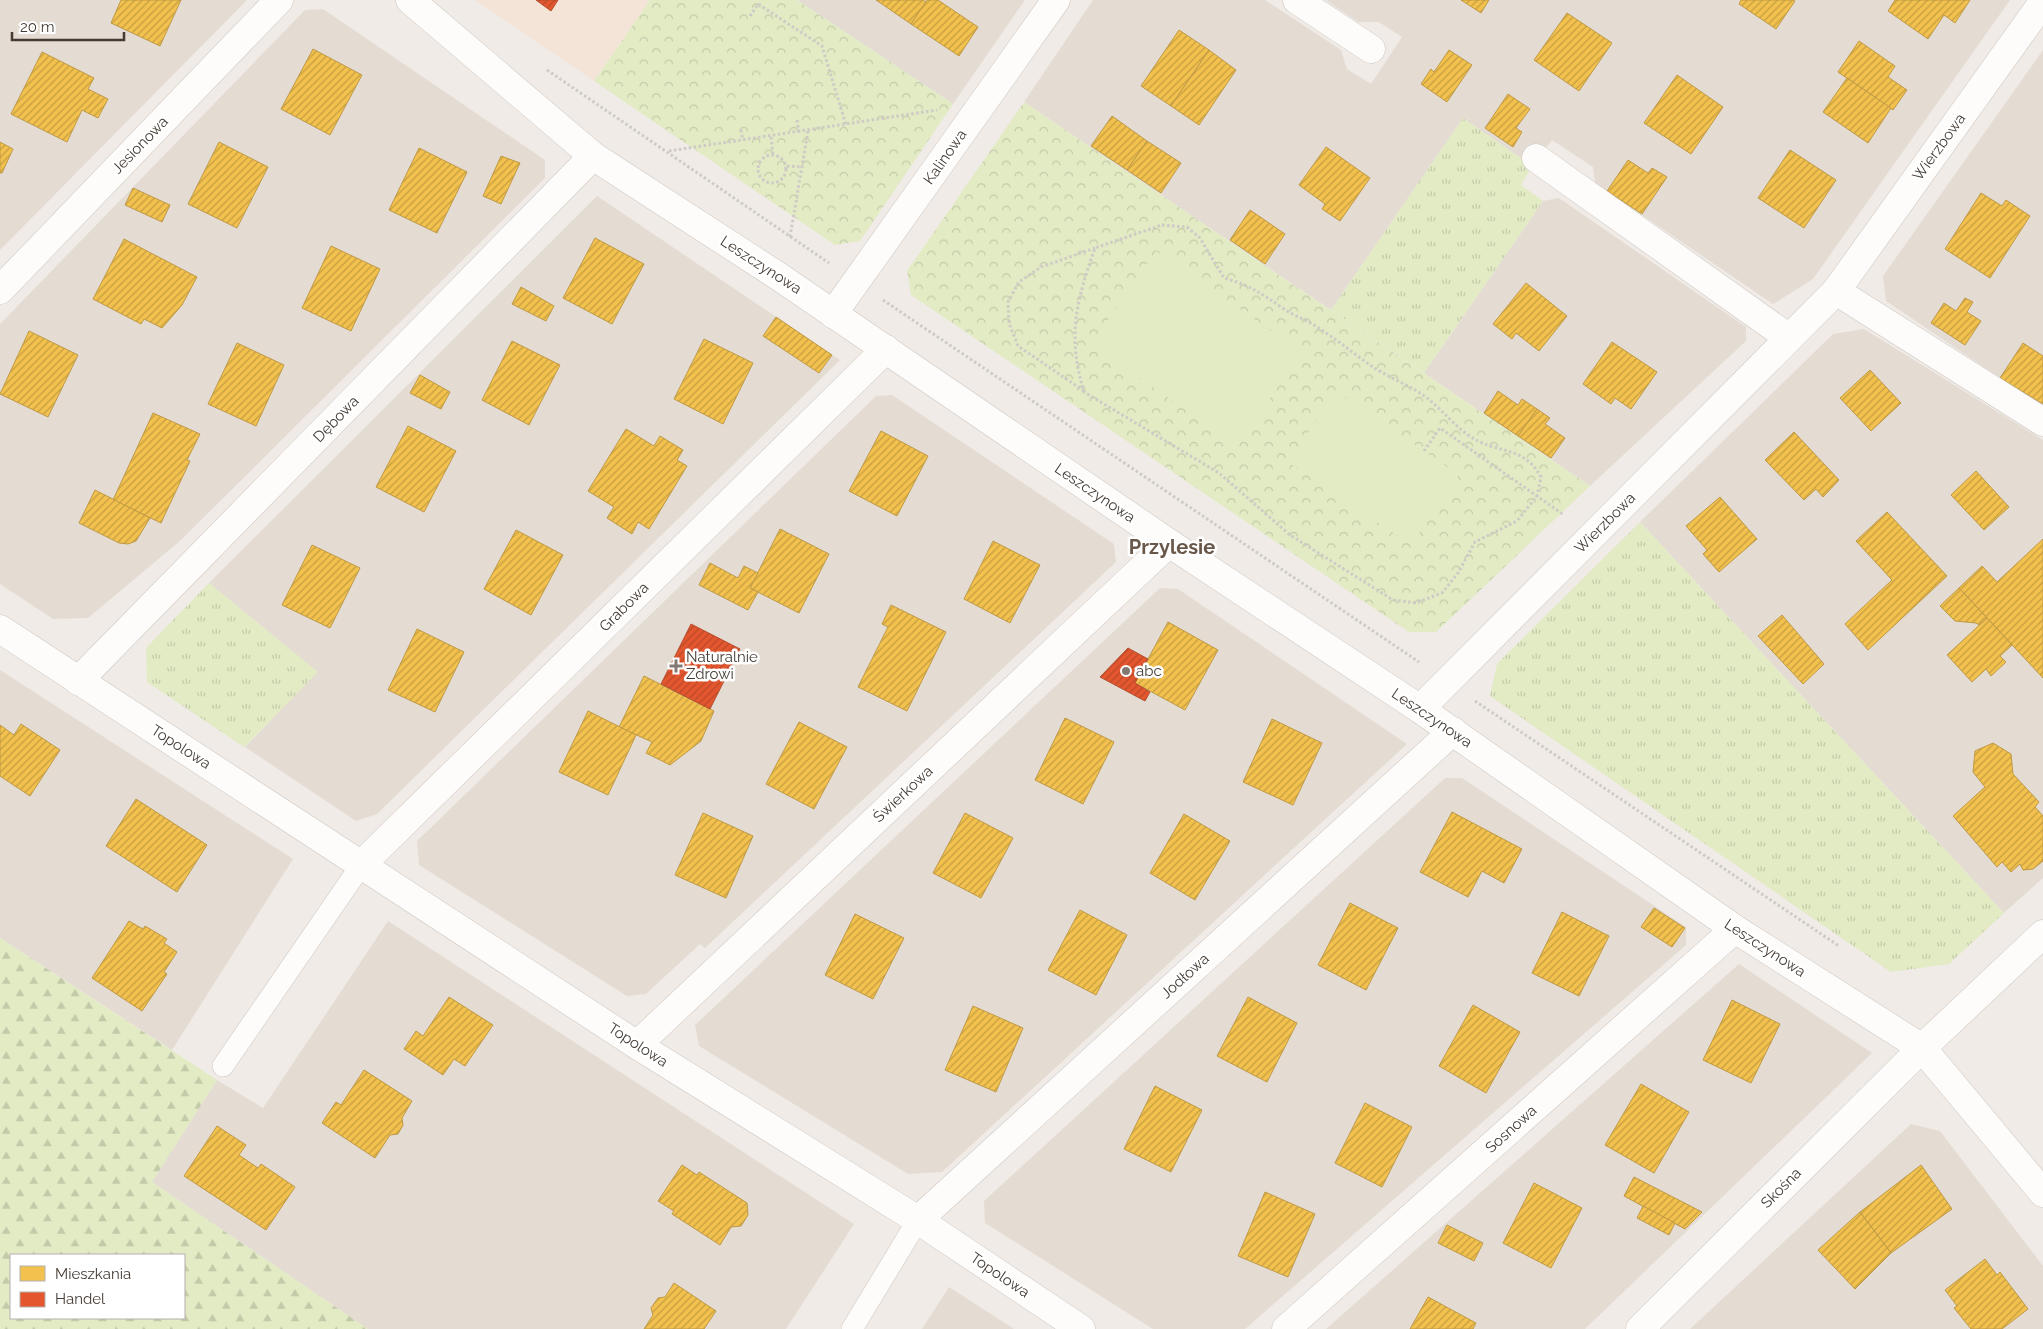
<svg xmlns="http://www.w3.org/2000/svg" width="2043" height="1329" font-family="Raleway,sans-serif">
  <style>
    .residential { fill: #e4dcd3 }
    .commercial { fill: #f4e4d8 }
    .grass { fill: url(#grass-tufts) }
    .forest { fill: url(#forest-firs); fill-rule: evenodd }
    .park { fill: url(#park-crowns) }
    .pitch { fill: #e2ebc4 }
    .homes { fill: url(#homes-hatch); stroke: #be9946 }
    .shops { fill: url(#shops-hatch); stroke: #b44f30 }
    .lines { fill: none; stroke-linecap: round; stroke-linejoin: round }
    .lane-casing { stroke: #ccc7c2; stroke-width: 22 }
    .street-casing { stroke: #ccc7c2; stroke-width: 29 }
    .path { stroke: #cecac6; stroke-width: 3; stroke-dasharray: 2.5 2.5; stroke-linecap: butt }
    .lane { stroke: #fdfcfb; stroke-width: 21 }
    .street { stroke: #fdfcfb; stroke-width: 28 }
    .poi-dot { fill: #817972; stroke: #fff; stroke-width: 2 }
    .labels { text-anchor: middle; stroke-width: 5; stroke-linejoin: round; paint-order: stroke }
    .street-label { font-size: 15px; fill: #453b33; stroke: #fff }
    .poi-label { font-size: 15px; fill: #453b33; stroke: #fff; text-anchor: start }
    .district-label { font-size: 20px; font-weight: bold; fill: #695749; stroke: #fff }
  </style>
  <defs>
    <pattern id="grass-tufts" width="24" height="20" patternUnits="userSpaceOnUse" patternTransform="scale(1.25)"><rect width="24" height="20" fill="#e2ebc4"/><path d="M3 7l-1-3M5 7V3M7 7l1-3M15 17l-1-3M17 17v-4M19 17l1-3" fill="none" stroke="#c3caa9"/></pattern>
    <pattern id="forest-firs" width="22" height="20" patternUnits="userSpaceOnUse" patternTransform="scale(1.25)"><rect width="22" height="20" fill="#e2ebc4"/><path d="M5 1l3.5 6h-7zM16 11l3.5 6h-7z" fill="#c3caa9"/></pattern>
    <pattern id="park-crowns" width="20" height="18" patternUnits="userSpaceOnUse" patternTransform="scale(1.25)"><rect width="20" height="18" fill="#e2ebc4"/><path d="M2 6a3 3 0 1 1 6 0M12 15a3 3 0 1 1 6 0" fill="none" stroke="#c3caa9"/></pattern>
    <pattern id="homes-hatch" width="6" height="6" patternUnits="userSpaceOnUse" patternTransform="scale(1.25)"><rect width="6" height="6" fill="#f2c14e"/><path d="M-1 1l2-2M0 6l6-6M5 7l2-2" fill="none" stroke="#c69e41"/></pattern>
    <pattern id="shops-hatch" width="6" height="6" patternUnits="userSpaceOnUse" patternTransform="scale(1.25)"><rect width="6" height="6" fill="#e4572e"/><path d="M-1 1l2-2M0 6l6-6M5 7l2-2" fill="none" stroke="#bb4928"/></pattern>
  </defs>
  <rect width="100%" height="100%" fill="#f0ebe6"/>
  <g class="residential">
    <path d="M0,0H247L0,250Z"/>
    <path d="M797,0H1025L953,104Z"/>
    <path d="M1093,0H1265L1341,50L1347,69L1371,84L1402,37L1379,22H1358L1326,0H2010L1813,279L1773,304L1595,183L1593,167L1552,140L1532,166L1463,118L1331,310L1024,102Z"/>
    <path d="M323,9L545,160V178L181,540L88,618L53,619L0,584V324L305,10Z"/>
    <path d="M2043,50V407L1886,301L1883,276Z"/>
    <path d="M597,196L840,360L377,814L356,821L245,747L317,672L209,583Z"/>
    <path d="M1559,198L1746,327V341L1590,486L1424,373L1543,201Z"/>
    <path d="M1864,329L2043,440V878L2004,913L1640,522L1833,334Z"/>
    <path d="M892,395L1114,544L1116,562L705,948L700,944L646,994L627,996L419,865L417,841L876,396Z"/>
    <path d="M1160,588L1178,589L1407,744L942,1172L908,1174L699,1046L695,1025Z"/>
    <path d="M0,670L293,859L172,1050L0,938Z"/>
    <path d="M1445,778H1462L1686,927V945L1245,1329H1153L985,1223L984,1201Z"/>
    <path d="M388,921L854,1224L786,1329H368L152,1182L217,1080L263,1108Z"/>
    <path d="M1739,964L1872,1053L1585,1329H1326Z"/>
    <path d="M1911,1124L1940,1131L2043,1266V1329H1690Z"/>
    <path d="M949,1287L1014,1329H922Z"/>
  </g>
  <path class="commercial" d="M475,0H650L594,81Z"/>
  <g class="grass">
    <path d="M1463,118L1532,166L1521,185L1543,201L1424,373L1331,310Z"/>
    <path d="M1640,522L2004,913L1949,964L1891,972L1490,696L1497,664Z"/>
    <path d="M209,583L318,672L244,747L147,682L146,648Z"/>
  </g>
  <path class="forest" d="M0,938L217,1080L152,1182L368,1329H0ZM11,1255H184V1318H11Z"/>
  <g class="park">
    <path d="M650,0H797L953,104L860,241L835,245L594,81Z"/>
    <path d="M1024,102L1590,486L1436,632H1409L911,295L907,271Z"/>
  </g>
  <g class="pitch">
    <path d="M1156,251L1302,352L1237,446L1091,344Z"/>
    <path d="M1336,391L1459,475L1411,545L1288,462Z"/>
  </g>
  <g class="homes">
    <path d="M121,0H181L160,46L111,23Z"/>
    <path d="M876,0H923L926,2L911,24Z"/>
    <path d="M927,0H938L978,27L959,56L911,24Z"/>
    <path d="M1461,0H1489L1481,13Z"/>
    <path d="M1741,0H1793L1795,1L1776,29L1739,4Z"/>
    <path d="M1895,0H1970L1955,23L1944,15L1928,39L1888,11Z"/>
    <path d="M1567,13L1612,43L1579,91L1534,60Z"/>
    <path d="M1179,30L1209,50L1171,106L1141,86Z"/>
    <path d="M1859,41L1895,66L1888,77L1907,90L1893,110L1838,72Z"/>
    <path d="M313,49L362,75L330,135L281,109Z"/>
    <path d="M1209,50L1236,70L1199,125L1171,106Z"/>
    <path d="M1449,50L1472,65L1447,102L1421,84L1431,69L1434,72Z"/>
    <path d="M42,52L94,78L88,89L108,99L98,118L82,110L67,142L11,114Z"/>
    <path d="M1677,75L1723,107L1691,154L1644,123Z"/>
    <path d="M1847,78L1891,108L1868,143L1823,112Z"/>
    <path d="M1508,94L1530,109L1516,128L1522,132L1513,147L1485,128Z"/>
    <path d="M1112,116L1147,141L1127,170L1091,146Z"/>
    <path d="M1147,141L1181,163L1161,193L1127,170Z"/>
    <path d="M0,142L13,149L2,173H0Z"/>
    <path d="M219,142L268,167L237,228L188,204Z"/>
    <path d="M1326,147L1370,178L1340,221L1322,209L1325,204L1299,185Z"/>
    <path d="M419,148L467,172L437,233L389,210Z"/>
    <path d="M1790,150L1836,180L1804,228L1758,198Z"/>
    <path d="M501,156L520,163L501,204L483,196Z"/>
    <path d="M1628,160L1648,173L1652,168L1667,177L1642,214L1607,191Z"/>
    <path d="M133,188L170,205L162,222L125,205Z"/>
    <path d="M1981,193L2002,206L2006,200L2030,216L1990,278L1945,249Z"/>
    <path d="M1250,210L1285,234L1265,264L1230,240Z"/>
    <path d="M595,238L644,264L612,324L563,298Z"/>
    <path d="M124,239L197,277L182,305L162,328L144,319L141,324L93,299Z"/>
    <path d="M331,246L380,269L351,331L302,308Z"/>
    <path d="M1526,283L1567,316L1539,351L1516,333L1512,339L1493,324Z"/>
    <path d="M521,287L554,306L546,321L512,304Z"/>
    <path d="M1965,298L1973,302L1967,312L1981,321L1965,345L1931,323L1944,303L1956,311Z"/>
    <path d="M776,317L832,355L819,373L763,336Z"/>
    <path d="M29,331L78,355L48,417L0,394Z"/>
    <path d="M704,339L753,363L723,424L674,399Z"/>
    <path d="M512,341L560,365L529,425L482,400Z"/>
    <path d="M1612,342L1657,372L1631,409L1615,398L1611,404L1583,384Z"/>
    <path d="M237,343L284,365L256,426L208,404Z"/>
    <path d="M2023,343L2043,356V404L2000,378Z"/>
    <path d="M1870,370L1901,403L1871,431L1840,398Z"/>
    <path d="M420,375L450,392L441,409L410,393Z"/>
    <path d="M1498,391L1518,405L1522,399L1537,409L1518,436L1484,413Z"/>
    <path d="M1537,409L1550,418L1545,424L1565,438L1551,458L1518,436Z"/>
    <path d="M153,413L200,434L187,460L190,461L161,523L113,500Z"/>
    <path d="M408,426L456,451L424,512L376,487Z"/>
    <path d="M626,429L654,446L660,436L683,450L677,460L687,466L649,529L638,522L632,534L607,518L614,507L588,491Z"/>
    <path d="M881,431L928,456L897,516L849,491Z"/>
    <path d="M1794,432L1839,480L1823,497L1816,489L1804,500L1765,460Z"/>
    <path d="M1976,471L2009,507L1984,530L1951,495Z"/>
    <path d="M95,490L150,518L136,541L128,544L119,543L79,523Z"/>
    <path d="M1720,497L1757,539L1719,572L1703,554L1707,550L1686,526Z"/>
    <path d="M1887,512L1947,576L1868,650L1845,624L1892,580L1856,541Z"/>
    <path d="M780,529L829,554L799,613L750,588Z"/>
    <path d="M516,530L563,555L531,615L484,589Z"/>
    <path d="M2043,539V678L1959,588L1982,566L1997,582Z"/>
    <path d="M993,541L1040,565L1010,623L964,599Z"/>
    <path d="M312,545L360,568L330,628L282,605Z"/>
    <path d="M710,563L738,578L744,566L758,573L750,588L758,592L748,610L699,585Z"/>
    <path d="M1959,588L1987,618L1979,625L1976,623L1955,621L1940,606Z"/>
    <path d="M891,605L946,632L907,711L858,687L888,627L882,624Z"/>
    <path d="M1782,615L1824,664L1803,684L1758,636Z"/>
    <path d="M1987,618L2012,645L2000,656L2006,662L1991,676L1986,669L1972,682L1947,655Z"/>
    <path d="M1168,622L1218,650L1185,710L1135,683Z"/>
    <path d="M417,629L464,652L435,712L388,690Z"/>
    <path d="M644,676L714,711L701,741L670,765L646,753L652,742L619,727Z"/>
    <path d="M588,711L636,735L608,795L559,772Z"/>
    <path d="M1065,718L1114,742L1083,804L1035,780Z"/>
    <path d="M1272,719L1322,743L1293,805L1243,782Z"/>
    <path d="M799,722L847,747L814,809L766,784Z"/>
    <path d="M21,724L60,750L30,796L0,776V725L14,735Z"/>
    <path d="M1993,743L2011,754L2013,774L2039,802L2035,807L2043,816V861L2033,869L2023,870L2020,864L2011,872L2002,862L1997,867L1953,816L1985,787L1973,772L1975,751Z"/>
    <path d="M136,799L207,845L177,892L106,846Z"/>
    <path d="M1452,812L1522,849L1504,883L1482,871L1468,897L1420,872Z"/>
    <path d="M703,813L753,836L726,898L675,875Z"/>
    <path d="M965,813L1013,838L981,898L933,873Z"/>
    <path d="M1184,814L1230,841L1195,900L1150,873Z"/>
    <path d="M1350,903L1398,928L1366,990L1318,965Z"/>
    <path d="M1654,908L1685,928L1672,947L1641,927Z"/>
    <path d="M1080,910L1127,935L1096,995L1048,970Z"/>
    <path d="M1562,912L1609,936L1579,996L1532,973Z"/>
    <path d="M855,914L904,938L873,999L825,975Z"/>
    <path d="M129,921L143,929L145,926L167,939L164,943L177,952L164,972L167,974L142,1011L92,978Z"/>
    <path d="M449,997L493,1025L465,1066L454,1059L443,1075L404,1049L416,1031L423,1036Z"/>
    <path d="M1248,997L1297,1023L1267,1082L1217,1056Z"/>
    <path d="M1732,1000L1780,1024L1751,1083L1703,1060Z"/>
    <path d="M1473,1005L1520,1032L1486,1093L1439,1066Z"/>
    <path d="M973,1006L1023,1028L996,1092L945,1070Z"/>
    <path d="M364,1070L412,1101L402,1118L403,1125L398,1134L390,1135L375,1158L322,1123L336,1102L341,1105Z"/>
    <path d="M1641,1084L1689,1112L1654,1173L1605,1145Z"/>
    <path d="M1155,1086L1202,1110L1171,1172L1124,1149Z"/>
    <path d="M1365,1103L1412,1127L1382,1187L1335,1163Z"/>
    <path d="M217,1126L246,1145L239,1155L258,1168L261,1164L295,1187L266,1230L184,1176Z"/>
    <path d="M682,1165L697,1175L699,1172L747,1203L748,1215L741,1226L731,1227L720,1245L672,1214L674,1211L658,1201Z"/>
    <path d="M1921,1165L1952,1209L1891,1253L1860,1212Z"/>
    <path d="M1634,1177L1702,1212L1685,1229L1624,1196Z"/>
    <path d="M1534,1183L1582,1208L1551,1268L1503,1243Z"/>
    <path d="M1265,1192L1315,1214L1288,1277L1238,1256Z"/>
    <path d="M1643,1206L1675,1223L1669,1235L1637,1218Z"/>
    <path d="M1860,1212L1891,1253L1855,1289L1818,1250Z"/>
    <path d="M1447,1225L1483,1243L1474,1261L1438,1243Z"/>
    <path d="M1985,1259L1997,1275L2000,1272L2028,1309L2002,1329H1971L1954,1308L1957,1306L1945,1290Z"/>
    <path d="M674,1283L716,1311L704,1329H644L653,1315L651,1308L658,1298L665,1297Z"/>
    <path d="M1428,1297L1476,1323L1473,1329H1410Z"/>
  </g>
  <g class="shops">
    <path d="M536,0H558L551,11Z"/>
    <path d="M691,624L740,649L710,709L661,684Z"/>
    <path d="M1128,648L1148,659L1135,683L1150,692L1145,701L1100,677Z"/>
  </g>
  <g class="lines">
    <defs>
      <g id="lane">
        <path d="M223,1066L362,864"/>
        <path d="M852,1329L918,1220"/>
      </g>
      <g id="street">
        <path d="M410,0L593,156L778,276L1169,543L1420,709L1735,929L1922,1048L2043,1193"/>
        <path d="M1297,0L1371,49"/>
        <path d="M1536,158L1789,338"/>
        <path d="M0,290L279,0"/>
        <path d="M1836,291L2043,422"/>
        <path d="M833,314L1056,0"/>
        <path d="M0,629L637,1045L918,1220L1081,1329"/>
        <path d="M78,681L593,156"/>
        <path d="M1420,709L1836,291L2043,2"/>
        <path d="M362,864L886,349"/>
        <path d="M637,1045L1169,543"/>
        <path d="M918,1220L1453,731"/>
        <path d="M1286,1329L1735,929"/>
        <path d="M1640,1329L1922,1048L2043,934"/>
      </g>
    </defs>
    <use href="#lane" class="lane-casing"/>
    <use href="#street" class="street-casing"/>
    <g class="path">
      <path d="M750,16L758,4L822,46L846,125"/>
      <path d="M547,70L829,263"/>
      <path d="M797,120L799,133"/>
      <path d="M741,130L743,140"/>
      <path d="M771,137L773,154"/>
      <path d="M669,151L937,110"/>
      <circle cx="772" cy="169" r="14"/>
      <path d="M787,166L802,167"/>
      <path d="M1162,225L1187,227L1200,238L1224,278C1250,285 1262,294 1284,309C1294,316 1307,320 1317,327C1336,339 1354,354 1373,367C1390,378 1409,385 1426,397C1441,409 1453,424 1468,435C1496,455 1523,444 1541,477L1537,496L1517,521L1475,542L1458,573L1442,593L1416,603L1393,600L1290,535L1219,473L1084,392C1067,336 1076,302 1095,248Z"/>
      <path d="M790,237L808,131"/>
      <path d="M883,300L1419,662"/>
      <path d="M1084,391L1018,346L1009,323L1008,302L1019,282L1041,267L1095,248"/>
      <path d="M1424,451L1440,428L1564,515"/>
      <path d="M1475,701L1839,946"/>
    </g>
    <use href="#lane" class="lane"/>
    <use href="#street" class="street"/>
  </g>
  <g class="poi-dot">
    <path d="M673.5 658.5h5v5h5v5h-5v5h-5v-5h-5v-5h5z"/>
    <circle cx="1126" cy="671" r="5"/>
  </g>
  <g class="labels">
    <g class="street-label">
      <text transform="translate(140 145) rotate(-46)" y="5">Jesionowa</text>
      <text transform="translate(1939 147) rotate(-54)" y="5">Wierzbowa</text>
      <text transform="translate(945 157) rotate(-55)" y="5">Kalinowa</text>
      <text transform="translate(761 265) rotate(33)" y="5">Leszczynowa</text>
      <text transform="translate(336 419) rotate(-46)" y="5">Dębowa</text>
      <text transform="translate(1095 493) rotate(34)" y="5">Leszczynowa</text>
      <text transform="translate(1605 523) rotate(-45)" y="5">Wierzbowa</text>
      <text transform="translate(624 607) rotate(-45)" y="5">Grabowa</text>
      <text transform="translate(1432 718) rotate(34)" y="5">Leszczynowa</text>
      <text transform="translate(181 747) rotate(33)" y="5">Topolowa</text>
      <text transform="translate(903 794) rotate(-43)" y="5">Świerkowa</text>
      <text transform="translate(1765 948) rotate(33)" y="5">Leszczynowa</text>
      <text transform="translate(1185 976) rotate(-42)" y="5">Jodłowa</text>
      <text transform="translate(638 1045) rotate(33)" y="5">Topolowa</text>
      <text transform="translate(1511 1129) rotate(-42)" y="5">Sosnowa</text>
      <text transform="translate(1781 1188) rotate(-45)" y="5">Skośna</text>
      <text transform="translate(1000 1275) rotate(34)" y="5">Topolowa</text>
    </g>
    <g class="poi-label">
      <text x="686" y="662">Naturalnie<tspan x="686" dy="17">Zdrowi</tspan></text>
      <text x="1136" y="676">abc</text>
    </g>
    <g class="district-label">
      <text x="1172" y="554">Przylesie</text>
    </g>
  </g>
  <rect x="10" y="1254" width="175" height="65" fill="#ffffff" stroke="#b5b1ad"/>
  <rect x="20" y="1266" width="25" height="15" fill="#f2c14e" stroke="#b5b1ad"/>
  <text x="55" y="1279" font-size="15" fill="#453b33">Mieszkania</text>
  <rect x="20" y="1292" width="25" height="15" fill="#e4572e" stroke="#b5b1ad"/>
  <text x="55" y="1304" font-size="15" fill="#453b33">Handel</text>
  <path d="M12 32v8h112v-8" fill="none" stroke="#453b33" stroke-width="2.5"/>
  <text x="20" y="32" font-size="15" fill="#453b33" stroke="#ffffff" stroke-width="4" paint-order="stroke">20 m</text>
</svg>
